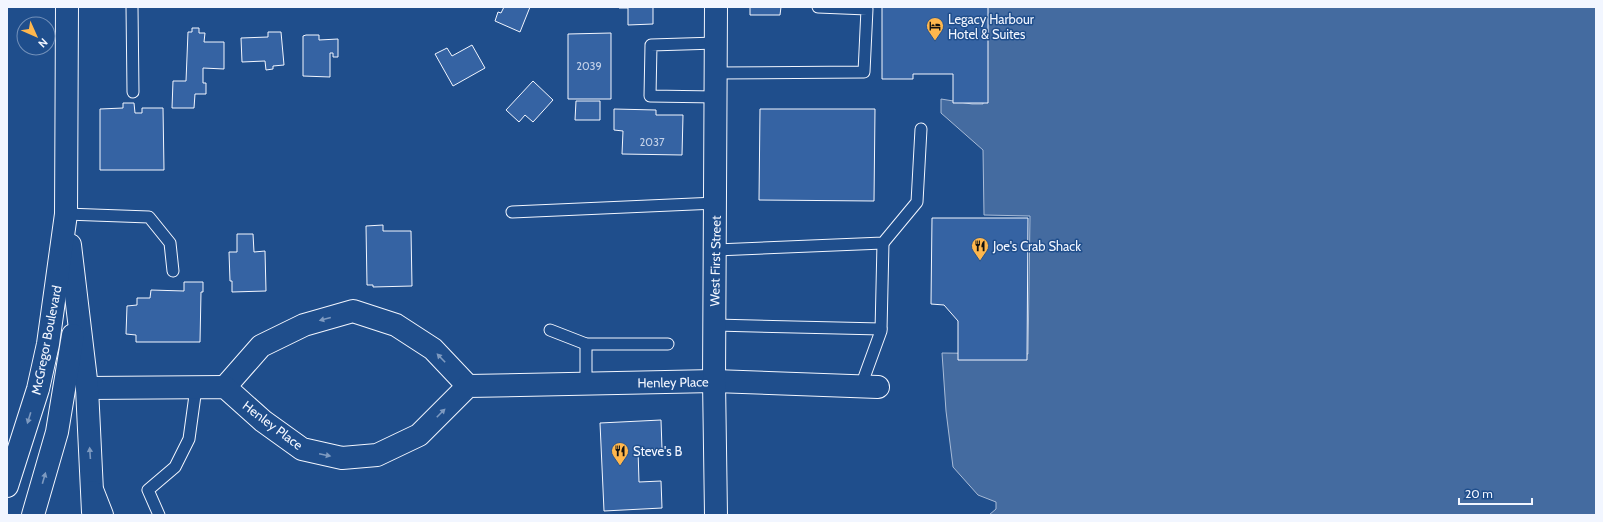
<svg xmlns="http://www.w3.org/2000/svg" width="1603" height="522" font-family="Cabin,sans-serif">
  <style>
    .water { fill: #446ba0; stroke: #a8bbd7 }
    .building { fill: #3563a3; stroke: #f2f6ff }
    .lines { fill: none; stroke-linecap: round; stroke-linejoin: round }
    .lane-casing { stroke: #f2f6ff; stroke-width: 13 }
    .street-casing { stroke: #f2f6ff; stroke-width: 24 }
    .secondary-casing { stroke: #f2f6ff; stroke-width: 24 }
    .primary-casing { stroke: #f2f6ff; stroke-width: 24 }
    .lane { stroke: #1f4e8c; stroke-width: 11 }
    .street { stroke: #1f4e8c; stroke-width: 22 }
    .secondary { stroke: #1f4e8c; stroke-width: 22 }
    .primary { stroke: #1f4e8c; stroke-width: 22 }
    .oneway { fill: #7e9ac0 }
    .labels { text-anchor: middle; stroke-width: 3; stroke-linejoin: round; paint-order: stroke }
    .number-label { font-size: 11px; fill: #c3d1e8 }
    .poi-label { font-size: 13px; fill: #f2f6ff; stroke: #1f4e8c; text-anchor: start }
    .street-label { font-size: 13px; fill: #f2f6ff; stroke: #1f4e8c }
  </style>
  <rect width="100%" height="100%" fill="#1f4e8c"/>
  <path class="water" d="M983,7H1596V515H989L996,509V502L978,495L953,467L946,411L942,353L1028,354L1030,216L984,215L983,150L941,113V99L972,104H983Z"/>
  <g class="building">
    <path d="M504,7H530L520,32L495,21L498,12L501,13Z"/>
    <path d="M619,7H653V24L628,25V8H619Z"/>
    <path d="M750,7H781L780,15H750Z"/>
    <path d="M882,7H988V103H953V74H913V79H882Z"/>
    <path d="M192,28H199V33H205L204,42H224V69L203,68V83H206V94H195L194,108H172L173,81H186L188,32H192Z"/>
    <path d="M268,32H281L284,65L273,66V69L266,70L265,61L242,62L241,38L268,37Z"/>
    <path d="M611,33V99H568V34Z"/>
    <path d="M306,35H319V40L338,39V57H333V53H330V77L303,76V36Z"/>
    <path d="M472,45L485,68L453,86L435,54L447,48L452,56Z"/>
    <path d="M533,81L553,100L533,122L525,115L519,122L506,110Z"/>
    <path d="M576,101H600V120H575Z"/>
    <path d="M123,103H134L135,113H142V108H163L164,170H100V109L123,108Z"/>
    <path d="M614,109L656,110V115H683L682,155L622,154L623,131L614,130Z"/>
    <path d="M760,109H875L874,201L759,200Z"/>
    <path d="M932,218H1028L1027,360H958V321L944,305L931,304Z"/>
    <path d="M383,225V231H411L412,286L373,287V285H367L366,226Z"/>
    <path d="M237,234H253L254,252L265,251L266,291L232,292V281H230L229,252H237Z"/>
    <path d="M184,282H203V292H201L200,342H136V335L126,334L127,306L137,305V298H150L151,290L184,291Z"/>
    <path d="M661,420L662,449L638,450L639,482L661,481L662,508L604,511L600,423Z"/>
  </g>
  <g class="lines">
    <defs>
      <g id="lane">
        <path d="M132,7L133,92"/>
        <path d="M716,43L651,45L650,96L716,97"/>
        <path d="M716,73L864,72L867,9L818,7"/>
        <path d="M512,212L716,203"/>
        <path d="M66,214L149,217L170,243L173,271"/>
        <path d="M716,250L883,243L917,202L921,129"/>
        <path d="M715,325L881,329"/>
        <path d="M550,330L586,344H668"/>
        <path d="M586,344V383"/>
        <path d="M861,386L881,331L883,243"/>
        <path d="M159,515L148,490L175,467L189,439L196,388"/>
      </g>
      <g id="street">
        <path d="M225,387L261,346L304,325L353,311L396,325L433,349L468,386"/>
        <path d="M87,388L225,387L263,421L302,449L342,458L377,455L419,435L468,386L714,381L878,387"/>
        <path d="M716,515L714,381L716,7"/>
      </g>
      <g id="secondary">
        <path d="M70,245L87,388L93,512"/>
        <path d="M7,486L38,389L48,344L66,214L67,7"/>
        <path d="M33,515L57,432L73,335"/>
      </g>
      <path id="primary" d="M93,492L102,515"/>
    </defs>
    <use href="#lane" class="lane-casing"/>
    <use href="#street" class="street-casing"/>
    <use href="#secondary" class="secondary-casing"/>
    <use href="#primary" class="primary-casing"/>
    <use href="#lane" class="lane"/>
    <use href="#street" class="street"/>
    <use href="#secondary" class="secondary"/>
    <use href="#primary" class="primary"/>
  </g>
  <defs><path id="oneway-solid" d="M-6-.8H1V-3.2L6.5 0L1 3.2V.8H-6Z"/></defs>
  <g class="oneway">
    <use href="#oneway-solid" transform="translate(325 319) rotate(165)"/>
    <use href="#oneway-solid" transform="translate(441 358) rotate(-134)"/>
    <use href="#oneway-solid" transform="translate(441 413) rotate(-45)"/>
    <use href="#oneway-solid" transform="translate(29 418) rotate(107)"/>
    <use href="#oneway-solid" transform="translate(90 453) rotate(-94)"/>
    <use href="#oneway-solid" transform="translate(325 455) rotate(12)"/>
    <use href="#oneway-solid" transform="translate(44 478) rotate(-74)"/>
  </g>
  <defs>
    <symbol id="hotel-pin" viewBox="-11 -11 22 30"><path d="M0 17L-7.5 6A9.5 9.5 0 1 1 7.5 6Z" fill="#ffb74d" stroke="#1f4e8c"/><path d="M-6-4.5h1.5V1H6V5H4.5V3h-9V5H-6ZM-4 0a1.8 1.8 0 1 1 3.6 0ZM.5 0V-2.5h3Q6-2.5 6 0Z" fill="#111"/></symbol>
    <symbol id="restaurant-pin" viewBox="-11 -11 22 30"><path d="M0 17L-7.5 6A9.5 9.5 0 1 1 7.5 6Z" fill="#ffb74d" stroke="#1f4e8c"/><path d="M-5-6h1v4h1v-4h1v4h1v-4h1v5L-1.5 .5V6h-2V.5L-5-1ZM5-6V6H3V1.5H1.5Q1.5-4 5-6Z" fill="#111"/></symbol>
  </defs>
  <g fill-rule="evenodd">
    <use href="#hotel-pin" x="925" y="16" width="20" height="27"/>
    <use href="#restaurant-pin" x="970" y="236" width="20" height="27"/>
    <use href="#restaurant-pin" x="610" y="441" width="20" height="27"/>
  </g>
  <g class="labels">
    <g class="number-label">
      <text x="589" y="70">2039</text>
      <text x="652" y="146">2037</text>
    </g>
    <g class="poi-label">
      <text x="948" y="24">Legacy Harbour<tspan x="948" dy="15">Hotel &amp; Suites</tspan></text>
      <text x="993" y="251">Joe's Crab Shack</text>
      <text x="633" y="456">Steve's B</text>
    </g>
    <g class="street-label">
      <text transform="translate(715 261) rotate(-89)" y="5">West First Street</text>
      <text transform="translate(46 340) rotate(-79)" y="5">McGregor Boulevard</text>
      <text transform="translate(673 382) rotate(-1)" y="5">Henley Place</text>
      <text transform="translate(273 425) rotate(37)" y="5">Henley Place</text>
    </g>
  </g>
  <rect width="1603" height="522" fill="none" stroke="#f2f6ff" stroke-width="16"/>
  <g transform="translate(36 36) rotate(135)"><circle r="19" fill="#1f4e8c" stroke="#7391ba"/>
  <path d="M0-3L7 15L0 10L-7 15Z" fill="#ffb74d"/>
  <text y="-6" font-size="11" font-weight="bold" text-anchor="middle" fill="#f2f6ff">N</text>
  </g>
  <path d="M1459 498v6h73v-6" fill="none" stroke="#f2f6ff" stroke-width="2"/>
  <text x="1465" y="498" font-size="12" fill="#f2f6ff" stroke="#1f4e8c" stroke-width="3" paint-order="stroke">20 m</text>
</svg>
